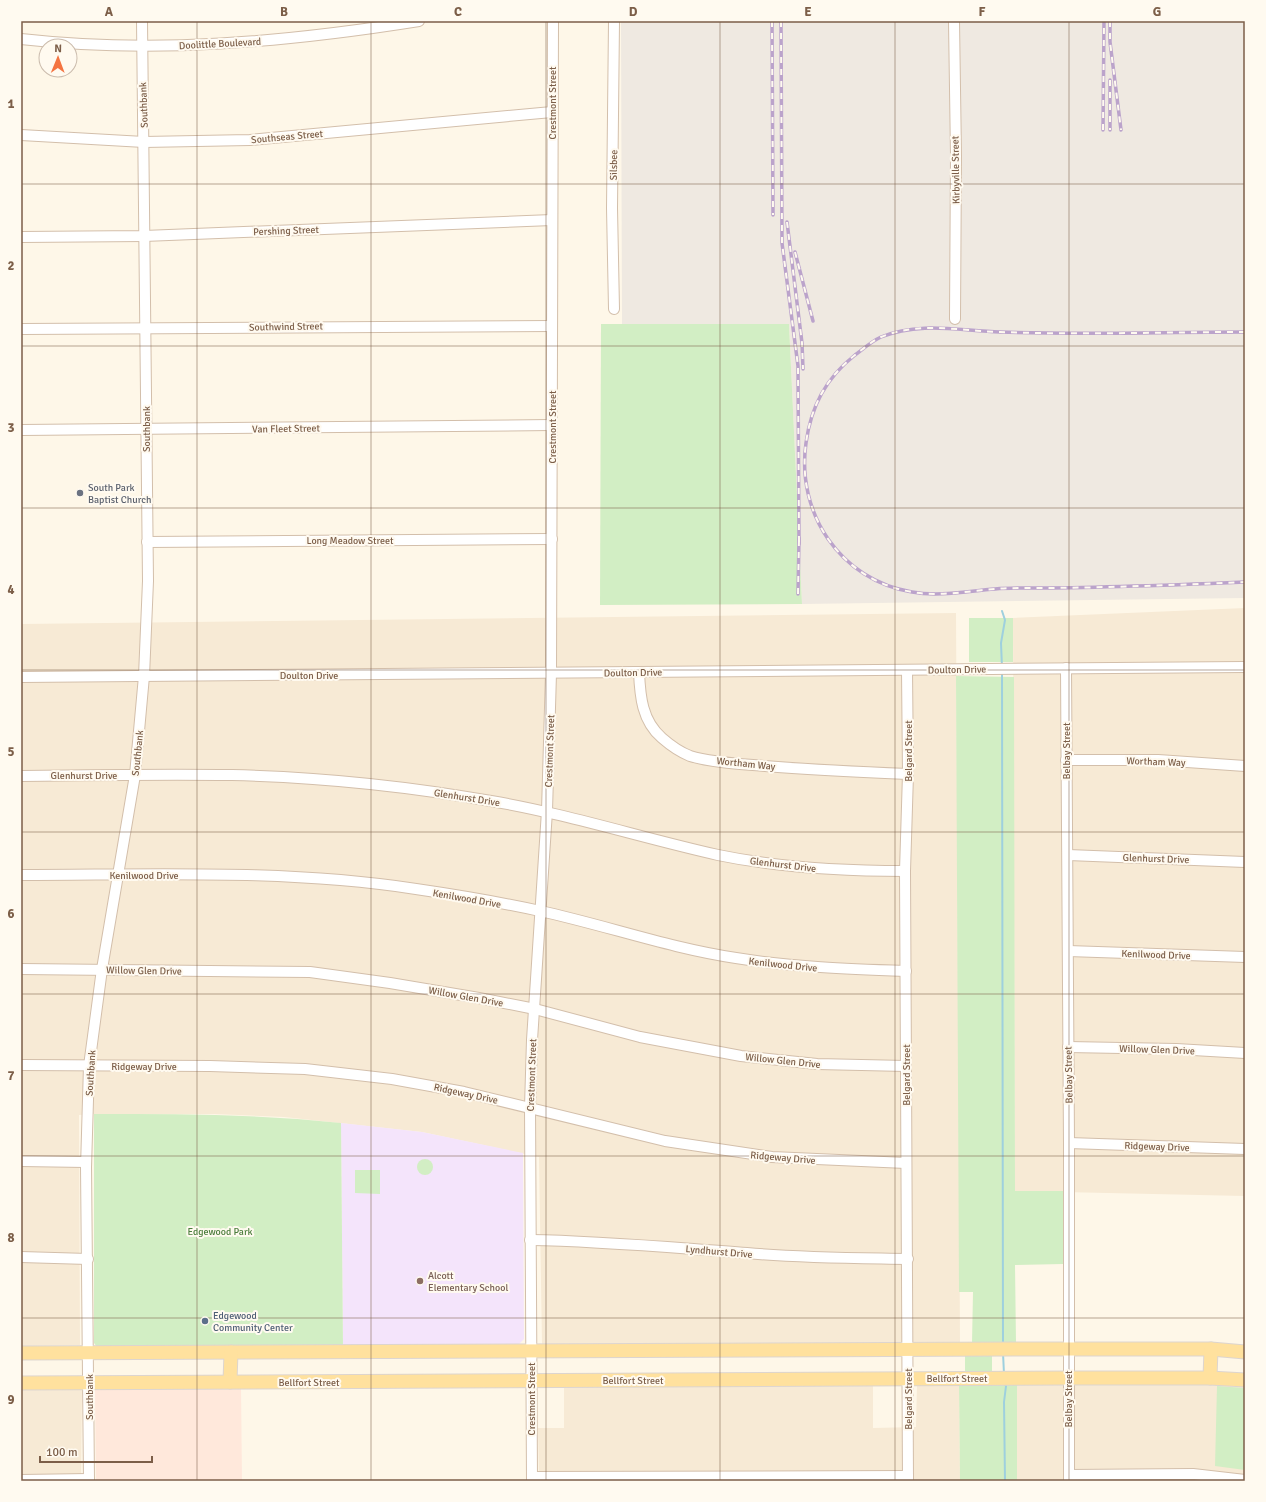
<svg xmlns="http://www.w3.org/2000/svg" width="1266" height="1502" font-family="Signika,sans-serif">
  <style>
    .residential { fill: #f7ead5 }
    .commercial { fill: #ffe8db }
    .industrial { fill: #efe9e1 }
    .education { fill: #f4e4fb }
    .green { fill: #d2eec4 }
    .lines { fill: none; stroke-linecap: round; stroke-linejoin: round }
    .stream { stroke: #9ed0de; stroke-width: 2 }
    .minor-casing { stroke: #d3bfab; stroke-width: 12 }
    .major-casing { stroke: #ddd5cf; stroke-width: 15 }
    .minor { stroke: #fff; stroke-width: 10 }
    .major { stroke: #ffe19e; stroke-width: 13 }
    .rail-casing { stroke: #bba3cb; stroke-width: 3.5 }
    .rail { stroke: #fffaf0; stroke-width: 2; stroke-dasharray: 6; stroke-linecap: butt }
    .grid { fill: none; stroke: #7c5e48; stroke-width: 1; stroke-opacity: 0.55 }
    .worship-dot { fill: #6b7280; stroke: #fffaf0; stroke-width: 1.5 }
    .education-dot { fill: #8d6e63; stroke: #fffaf0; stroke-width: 1.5 }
    .service-dot { fill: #5c6f8a; stroke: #fffaf0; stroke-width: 1.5 }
    .labels { text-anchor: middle; stroke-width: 4; stroke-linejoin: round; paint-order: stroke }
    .street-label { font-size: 10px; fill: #7c5e48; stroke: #fffaf0 }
    .worship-label { font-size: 10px; fill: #5b616d; stroke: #fffaf0; text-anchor: start }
    .park-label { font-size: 10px; fill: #4b7d3c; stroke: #fffaf0 }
    .education-label { font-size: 10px; fill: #785e54; stroke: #fffaf0; text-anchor: start }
    .service-label { font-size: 10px; fill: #4e5e75; stroke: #fffaf0; text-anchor: start }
    .neatline { fill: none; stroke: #7c5e48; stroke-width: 1.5 }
    .grid-label { font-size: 13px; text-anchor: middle; font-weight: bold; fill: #7c5e48 }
  </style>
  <rect width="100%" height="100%" fill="#fef7e8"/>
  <g class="residential">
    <path d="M1245,608V1196L1015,1191L1013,618Z"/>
    <path d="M956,613L960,1343L542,1344L539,1157L422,1132L284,1117L214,1114H94L79,1115L80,1345L21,1346V624Z"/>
    <path d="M1017,1381L1245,1384V1481H1017Z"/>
    <path d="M959,1385L960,1481H539L538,1428H564V1387L873,1386V1428L916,1427L917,1386Z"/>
    <path d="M21,1389H82L81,1481H21Z"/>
  </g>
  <path class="commercial" d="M241,1388L242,1481H96L95,1389Z"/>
  <path class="industrial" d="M621,21H1245V598L802,604L789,324H622Z"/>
  <path class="education" d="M341,1123L422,1132L523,1153L524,1339L516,1347L343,1348Z"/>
  <g class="green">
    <path d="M601,324H789L802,604L600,605Z"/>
    <rect x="969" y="618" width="44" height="44"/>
    <path d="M956,676L1014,677L1015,1191H1063V1264L1015,1265L1016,1343H972L973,1292H959Z"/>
    <path d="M94,1114C177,1114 258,1114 341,1123L343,1348L97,1347L94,1343Z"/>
    <circle cx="425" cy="1167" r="8"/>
    <path d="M355,1170H380V1194L355,1193Z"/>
    <rect x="965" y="1353" width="27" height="21"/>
    <path d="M1017,1384V1481H960L959,1385Z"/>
    <path d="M1217,1386L1245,1388V1470L1215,1466Z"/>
  </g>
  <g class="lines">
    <g class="stream">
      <path d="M1002,611L1005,620L1001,643L1002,667"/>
      <path d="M1002,673L1003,1344"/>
      <path d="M1003,1353L1004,1374"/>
      <path d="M1004,1383L1006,1386L1004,1402L1005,1481"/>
    </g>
    <defs>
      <g id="minor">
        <path d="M954,21L956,156L955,319"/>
        <path d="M21,39C154,54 287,42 419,21"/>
        <path d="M21,135L144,142L250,140L552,112"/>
        <path d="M21,237L144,236L552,220"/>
        <path d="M614,309L612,208L614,21"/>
        <path d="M21,329L552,326"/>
        <path d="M21,430L551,425"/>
        <path d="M147,542L552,539"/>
        <path d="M1066,668L1069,1143V1481"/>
        <path d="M907,670L908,774L905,871L908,1481"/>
        <path d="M639,672C640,696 642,721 662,738C670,745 680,752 690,756C714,763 741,764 765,766C813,770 860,772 908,774"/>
        <path d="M21,677L1245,667"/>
        <path d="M1066,760H1158L1245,766"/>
        <path d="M21,776C91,775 162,774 232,775C319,777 406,786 491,801C568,814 642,838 718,855C780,868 843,871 905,871"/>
        <path d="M1068,855L1245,862"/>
        <path d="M21,875C153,875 285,869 416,889C457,895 499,902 540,911C605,925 669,948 736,958C792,967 849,969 906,971"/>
        <path d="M1068,951L1245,957"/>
        <path d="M21,969L310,972L390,983L479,998L535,1009L640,1037L741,1056L817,1064L906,1066"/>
        <path d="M1068,1047L1176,1049L1245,1053"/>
        <path d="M21,1065L210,1066L305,1069L392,1079L464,1092L665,1141L772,1157L906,1163"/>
        <path d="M1069,1143L1245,1149"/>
        <path d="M21,1161L86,1162"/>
        <path d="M530,1240C603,1241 675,1248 747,1253C801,1258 854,1258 908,1259"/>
        <path d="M21,1257L88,1259"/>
        <path d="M1069,1475L1193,1474L1245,1480"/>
        <path d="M532,1477L908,1476"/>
        <path d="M21,1480L89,1479"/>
        <path d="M89,1481L86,1167L89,1066L102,969L135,775L144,676L148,581L142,21"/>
        <path d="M532,1481L530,1107L532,1040L547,811L551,673L553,21"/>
      </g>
      <g id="major">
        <path d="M21,1353L1013,1349H1211L1245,1352"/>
        <path d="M1210,1378L1211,1349"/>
        <path d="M230,1382L231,1352"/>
        <path d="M21,1383L1068,1378H1210L1245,1380"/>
      </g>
    </defs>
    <use href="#minor" class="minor-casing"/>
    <use href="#major" class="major-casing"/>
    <use href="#minor" class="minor"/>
    <use href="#major" class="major"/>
    <defs>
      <g id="rail">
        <path d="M772,21L773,215"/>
        <path d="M781,21L782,243L798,366L799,544"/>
        <path d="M1110,21V42L1121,130"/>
        <path d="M1110,80V130"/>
        <path d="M1103,130L1104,21"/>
        <path d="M787,222L802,343L803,369"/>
        <path d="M795,252L813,321"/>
        <path d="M1245,332C1163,332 1081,335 1000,332C960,331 920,321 881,337C872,341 863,349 855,355C826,378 811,406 806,443C796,513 840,580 912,592C939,597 967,591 995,589C1007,588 1019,588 1031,588C1103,588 1174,585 1245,582"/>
        <path d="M798,594L799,538"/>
      </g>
    </defs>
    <use href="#rail" class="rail-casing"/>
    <use href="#rail" class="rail"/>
  </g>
  <path class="grid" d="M197,21V1481M371,21V1481M546,21V1481M720,21V1481M895,21V1481M1069,21V1481M21,184H1245M21,346H1245M21,508H1245M21,670H1245M21,832H1245M21,994H1245M21,1156H1245M21,1318H1245"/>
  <circle class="worship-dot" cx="80" cy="493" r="4"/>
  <circle class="education-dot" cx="420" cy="1281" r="4"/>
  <circle class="service-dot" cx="205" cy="1321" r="4"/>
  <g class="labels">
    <g class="street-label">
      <text transform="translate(220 43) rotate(-3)" y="4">Doolittle Boulevard</text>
      <text transform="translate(552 103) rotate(-90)" y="4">Crestmont Street</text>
      <text transform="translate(143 105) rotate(-92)" y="4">Southbank</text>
      <text transform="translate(287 136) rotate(-5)" y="4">Southseas Street</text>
      <text transform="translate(613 165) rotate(-89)" y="4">Silsbee</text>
      <text transform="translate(955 170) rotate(-91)" y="4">Kirbyville Street</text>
      <text transform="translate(286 230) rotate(-2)" y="4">Pershing Street</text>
      <text transform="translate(286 326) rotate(-1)" y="4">Southwind Street</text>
      <text transform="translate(552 427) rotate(-90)" y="4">Crestmont Street</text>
      <text transform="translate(286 428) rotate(-1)" y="4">Van Fleet Street</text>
      <text transform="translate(146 429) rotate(-90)" y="4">Southbank</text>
      <text x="350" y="544">Long Meadow Street</text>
      <text transform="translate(957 669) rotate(-1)" y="4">Doulton Drive</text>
      <text transform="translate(633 672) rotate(-1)" y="4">Doulton Drive</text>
      <text x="309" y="679">Doulton Drive</text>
      <text transform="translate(549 751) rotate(-88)" y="4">Crestmont Street</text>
      <text transform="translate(908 751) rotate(-90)" y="4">Belgard Street</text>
      <text transform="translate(1066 751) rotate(-90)" y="4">Belbay Street</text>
      <text transform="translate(137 753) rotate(-84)" y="4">Southbank</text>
      <text transform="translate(1156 761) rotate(2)" y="4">Wortham Way</text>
      <text transform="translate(746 763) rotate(6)" y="4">Wortham Way</text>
      <text x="84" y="779">Glenhurst Drive</text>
      <text transform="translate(467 797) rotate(9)" y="4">Glenhurst Drive</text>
      <text transform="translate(1156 858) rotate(2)" y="4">Glenhurst Drive</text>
      <text transform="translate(783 864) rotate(7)" y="4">Glenhurst Drive</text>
      <text x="144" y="879">Kenilwood Drive</text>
      <text transform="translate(467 898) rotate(10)" y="4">Kenilwood Drive</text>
      <text transform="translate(1156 954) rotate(2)" y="4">Kenilwood Drive</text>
      <text transform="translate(783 964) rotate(6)" y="4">Kenilwood Drive</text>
      <text transform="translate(144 970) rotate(1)" y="4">Willow Glen Drive</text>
      <text transform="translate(466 996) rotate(10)" y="4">Willow Glen Drive</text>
      <text transform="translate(1157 1049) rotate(2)" y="4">Willow Glen Drive</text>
      <text transform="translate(783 1060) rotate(6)" y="4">Willow Glen Drive</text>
      <text x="144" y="1070">Ridgeway Drive</text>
      <text transform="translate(90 1073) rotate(-86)" y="4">Southbank</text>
      <text transform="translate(531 1075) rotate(-88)" y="4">Crestmont Street</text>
      <text transform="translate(906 1075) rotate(-90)" y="4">Belgard Street</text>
      <text transform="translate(1068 1075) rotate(-91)" y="4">Belbay Street</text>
      <text transform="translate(466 1093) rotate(12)" y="4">Ridgeway Drive</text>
      <text transform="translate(1157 1146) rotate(2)" y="4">Ridgeway Drive</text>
      <text transform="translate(783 1157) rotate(5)" y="4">Ridgeway Drive</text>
      <text transform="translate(719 1251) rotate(5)" y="4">Lyndhurst Drive</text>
      <text x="957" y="1382">Bellfort Street</text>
      <text x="633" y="1384">Bellfort Street</text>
      <text x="309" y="1386">Bellfort Street</text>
      <text transform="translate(89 1397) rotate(-90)" y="4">Southbank</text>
      <text transform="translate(531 1399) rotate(-90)" y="4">Crestmont Street</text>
      <text transform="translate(908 1399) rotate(-90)" y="4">Belgard Street</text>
      <text transform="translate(1068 1399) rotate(-90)" y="4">Belbay Street</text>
    </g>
    <g class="worship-label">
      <text x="88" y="491">South Park<tspan x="88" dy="12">Baptist Church</tspan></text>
    </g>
    <g class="park-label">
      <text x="220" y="1235">Edgewood Park</text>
    </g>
    <g class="education-label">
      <text x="428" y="1279">Alcott<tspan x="428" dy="12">Elementary School</tspan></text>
    </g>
    <g class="service-label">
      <text x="213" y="1319">Edgewood<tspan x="213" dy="12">Community Center</tspan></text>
    </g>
  </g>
  <rect width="1266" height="1502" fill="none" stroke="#fffaf0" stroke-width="44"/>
  <g transform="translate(58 58) rotate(1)"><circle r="19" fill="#fffaf0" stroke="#cbbcad"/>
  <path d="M0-3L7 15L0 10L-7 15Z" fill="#f47441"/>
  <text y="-6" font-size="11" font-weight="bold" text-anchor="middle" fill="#7c5e48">N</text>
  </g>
  <path d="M40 1456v6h112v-6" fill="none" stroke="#7c5e48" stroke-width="2"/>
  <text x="46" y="1456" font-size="12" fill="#7c5e48" stroke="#fffaf0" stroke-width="3" paint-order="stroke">100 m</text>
  <rect x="22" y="22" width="1222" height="1458" class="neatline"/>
  <g class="grid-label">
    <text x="109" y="16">A</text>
    <text x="284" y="16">B</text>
    <text x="458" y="16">C</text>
    <text x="633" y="16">D</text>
    <text x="808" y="16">E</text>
    <text x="982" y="16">F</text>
    <text x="1157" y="16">G</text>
    <text x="11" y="108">1</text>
    <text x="11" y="270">2</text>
    <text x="11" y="432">3</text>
    <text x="11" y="594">4</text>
    <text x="11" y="756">5</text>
    <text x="11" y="918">6</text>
    <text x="11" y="1080">7</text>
    <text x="11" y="1242">8</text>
    <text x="11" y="1404">9</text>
  </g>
</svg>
